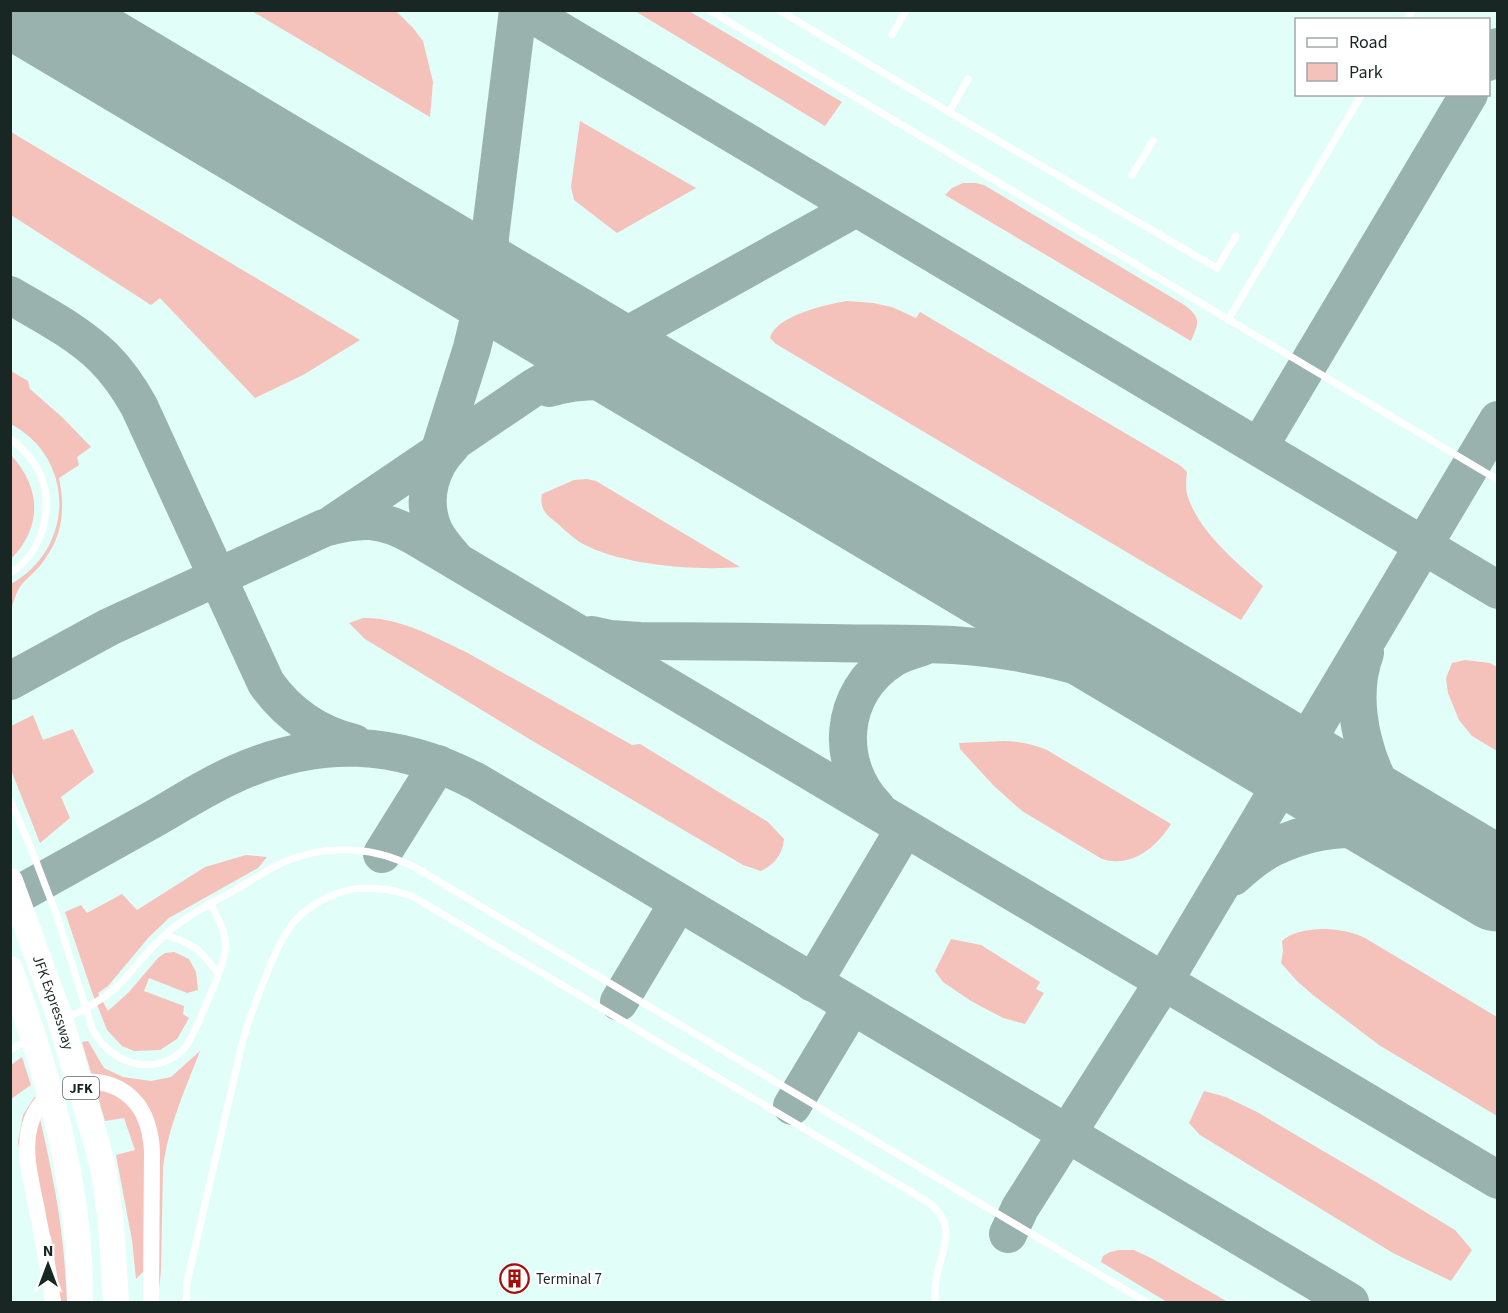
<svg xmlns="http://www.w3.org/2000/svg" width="1508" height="1313" font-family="'Source Sans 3',sans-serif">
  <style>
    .green { fill: #f4c2ba }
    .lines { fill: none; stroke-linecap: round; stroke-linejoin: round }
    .taxiway { stroke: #9ab2ae; stroke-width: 38 }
    .runway { stroke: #9ab2ae; stroke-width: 93 }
    .service { stroke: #fff; stroke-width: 7 }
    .tertiary { stroke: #fff; stroke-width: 16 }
    .motorway { stroke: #fff; stroke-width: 26 }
    .labels { text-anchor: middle; stroke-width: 5; stroke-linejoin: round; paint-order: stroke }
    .shield { fill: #fff; stroke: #5d6766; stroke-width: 1.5 }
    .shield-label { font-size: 14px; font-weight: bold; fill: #182624 }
    .street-label { font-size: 15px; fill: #182624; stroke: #fff }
    .poi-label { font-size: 15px; fill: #182624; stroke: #fff; text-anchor: start }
  </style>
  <rect width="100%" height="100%" fill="#e1fef9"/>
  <g class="green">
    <path d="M252,11H396L413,28L423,41L433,82L430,117Z"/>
    <path d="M635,11H689L842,102L825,126Z"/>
    <path d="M580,121L696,188L617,233L574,200L571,187Z"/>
    <path d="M10,132H11L360,340L303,375L255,398L160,298L151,305L11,215Z"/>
    <path d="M963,183H976L984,185L1186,306C1202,319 1198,324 1191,341L945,195L952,188Z"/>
    <path d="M847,301L873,303L892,307L916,318L920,312L1181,466L1187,472C1186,481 1185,491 1189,500C1201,533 1237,563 1263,586L1241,620L776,344L770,338C775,316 827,304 847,301Z"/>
    <path d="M11,371L28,381L30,389L63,418L91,447L77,457L79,465L59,478C66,513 62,539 39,567C34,573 27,578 22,584C16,592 14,600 11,610V584C75,548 76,459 11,424Z"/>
    <path d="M11,455C41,488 43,526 11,559Z"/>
    <path d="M587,479L596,481L740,567C696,571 622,565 583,544C574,539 566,531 558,524C547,515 539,510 542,494L574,480Z"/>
    <path d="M363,618C399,617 434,637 466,652L632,745L640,744L768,822L784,839C783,854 774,865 761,871L743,865L531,740L365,639L349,623Z"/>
    <path d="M1465,660L1490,663L1497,667V751L1472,736L1459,720L1448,693L1446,678L1452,663Z"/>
    <path d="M33,715L43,740L73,729L94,772L61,797L70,818L40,843L11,770V726Z"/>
    <path d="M1003,741C1019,741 1032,744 1047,750L1171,824C1156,848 1131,868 1102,859L1022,811L993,785L960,749L959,743Z"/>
    <path d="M246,855L267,857L258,868L169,918L149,937L108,986L98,993L108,1011L129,992L158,958L165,953L174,952L189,959L196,972L198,990L187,993L149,978L144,991L184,1006L183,1014L189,1018L177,1039L160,1050L134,1051L122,1046L107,1030L92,992L65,912L81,905L87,913L122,894L137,910L205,867Z"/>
    <path d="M1320,929C1337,929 1350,931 1365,938L1497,1017V1116L1379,1045L1313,995L1297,981L1281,963L1283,951L1282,941C1291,932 1307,930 1320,929Z"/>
    <path d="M951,939L981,945L1040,982L1036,989L1044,993L1025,1024L1003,1018L971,1001L943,982L935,971Z"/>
    <path d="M88,1041L104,1068L123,1077L151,1081L171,1077L200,1051C185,1090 168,1127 163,1168L161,1271L158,1298L144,1271L136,1279L132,1240L116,1155L135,1150L124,1118L105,1121L82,1042Z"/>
    <path d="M22,1057L31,1085L11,1099V1065Z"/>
    <path d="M1204,1091L1226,1097L1257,1112L1376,1182L1455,1230L1472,1250L1451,1281L1393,1253L1200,1135L1189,1123Z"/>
    <path d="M35,1096C46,1146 58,1196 63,1247C65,1265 66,1284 67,1302H60L51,1236L37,1239L18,1142L23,1115Z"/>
    <path d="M1119,1250H1134L1153,1259L1228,1302H1167L1101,1262L1103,1256L1110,1252Z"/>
  </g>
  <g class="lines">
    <g class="taxiway">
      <path d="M22,10L55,31"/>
      <path d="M525,10L1498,590"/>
      <path d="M1488,62L1498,47"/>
      <path d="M490,244L494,265L502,282L512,293L527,304L618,357"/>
      <path d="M10,295C42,314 76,331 103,357C118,372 129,388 139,406L266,683C288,714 316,734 354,743"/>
      <path d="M549,388C581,379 614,379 646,387C667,393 685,406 704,416C733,434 763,451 792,468"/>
      <path d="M451,446C430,467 422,498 432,526C436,538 445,548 454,558"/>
      <path d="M1259,447L1469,94"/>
      <path d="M436,462L472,348L481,310L518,10"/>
      <path d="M334,523L536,386L856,208"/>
      <path d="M592,635L610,639L640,641C704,641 767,642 831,643C872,644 913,643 953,645C1016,649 1080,663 1139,686C1213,714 1279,758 1346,798"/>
      <path d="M1365,653C1346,705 1366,776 1402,816C1412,826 1423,834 1435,843"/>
      <path d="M10,681L109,627L324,528C361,518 380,517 414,536L1498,1180"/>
      <path d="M876,807C834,764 839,692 892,659C901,653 912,650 922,647"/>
      <path d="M382,854L438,764"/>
      <path d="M1233,877C1245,866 1259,854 1274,847C1327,822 1383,823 1434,850C1456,862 1476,876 1498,888"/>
      <path d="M10,899C59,872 108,844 157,817C183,802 209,785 237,773C320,736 397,740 477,782L1350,1302"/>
      <path d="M813,983L905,828"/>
      <path d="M619,1002L678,903"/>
      <path d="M792,1106L852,1006"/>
      <path d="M1008,1234L1020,1208L1164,981L1498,420"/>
    </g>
    <path class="runway" d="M29,10L1498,885"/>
    <g class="service">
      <path d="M709,10L1498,480"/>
      <path d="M779,10L949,112L1217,268L1236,236"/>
      <path d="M1407,20L1412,10"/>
      <path d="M892,35L906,10"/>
      <path d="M949,112L968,79"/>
      <path d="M1132,175L1153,141"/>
      <path d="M1228,320L1362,94"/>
      <path d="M10,439C23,448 34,460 40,474C55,508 42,554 10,573"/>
      <path d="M10,800L31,848L58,919L92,1028C108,1063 154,1079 184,1049C193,1039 226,960 226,947C226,931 217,917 210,903"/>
      <path d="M165,935C195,944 199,949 218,973"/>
      <path d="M66,1019C82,1010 99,1002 113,990C132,973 146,951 166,934C186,916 211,903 235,890C252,880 268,869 286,861C330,843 377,847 418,869L1146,1302"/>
      <path d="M10,1050L28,1040"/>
      <path d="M186,1302L187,1282L243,1040C248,1021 256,1002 263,983C270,966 276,949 286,933C302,907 333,890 363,888C382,888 400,890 417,899L928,1202C957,1224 944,1245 937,1274C935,1284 935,1293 935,1302"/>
    </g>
    <path class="tertiary" d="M53,1302C49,1273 44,1245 38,1216C33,1187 22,1154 30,1125C43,1078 107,1066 137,1104C148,1118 151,1134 152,1151L151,1302"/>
    <g class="motorway">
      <path id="s1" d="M10,881L59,1015L98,1148L104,1172L111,1222L116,1302"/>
      <path d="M10,969C40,1053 66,1137 76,1225C79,1251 80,1277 80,1302"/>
    </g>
  </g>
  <defs>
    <symbol id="building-ring" viewBox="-11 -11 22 22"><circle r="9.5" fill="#fff" stroke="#a40e0b" stroke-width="1.5"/><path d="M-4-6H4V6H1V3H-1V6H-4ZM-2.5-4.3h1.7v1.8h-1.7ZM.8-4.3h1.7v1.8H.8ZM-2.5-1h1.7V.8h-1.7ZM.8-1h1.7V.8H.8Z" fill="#a40e0b"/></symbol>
  </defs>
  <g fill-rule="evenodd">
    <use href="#building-ring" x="498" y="1262" width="33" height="33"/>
  </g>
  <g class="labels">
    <rect class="shield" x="63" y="1077" width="36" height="22" rx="4.5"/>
    <g class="shield-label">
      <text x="81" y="1093">JFK</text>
    </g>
    <g class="street-label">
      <text dy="5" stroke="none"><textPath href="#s1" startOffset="129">JFK Expressway</textPath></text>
    </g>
    <g class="poi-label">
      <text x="536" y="1284">Terminal 7</text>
    </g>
  </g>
  <rect width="1508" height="1313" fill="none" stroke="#182624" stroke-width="24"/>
  <rect x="1295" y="18" width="195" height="78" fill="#ffffff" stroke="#a3a8a7" stroke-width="1.5"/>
  <rect x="1307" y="38" width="30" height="9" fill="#ffffff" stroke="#a3a8a7" stroke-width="1.5"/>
  <text x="1349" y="48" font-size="18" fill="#182624">Road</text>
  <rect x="1307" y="63" width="30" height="18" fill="#f4c2ba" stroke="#a3a8a7" stroke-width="1.5"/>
  <text x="1349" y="78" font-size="18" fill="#182624">Park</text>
  <g transform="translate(48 1265)" stroke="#ffffff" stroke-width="4.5" paint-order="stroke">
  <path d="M0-4.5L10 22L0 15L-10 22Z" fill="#182624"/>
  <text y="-9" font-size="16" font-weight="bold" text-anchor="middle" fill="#182624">N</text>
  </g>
</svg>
